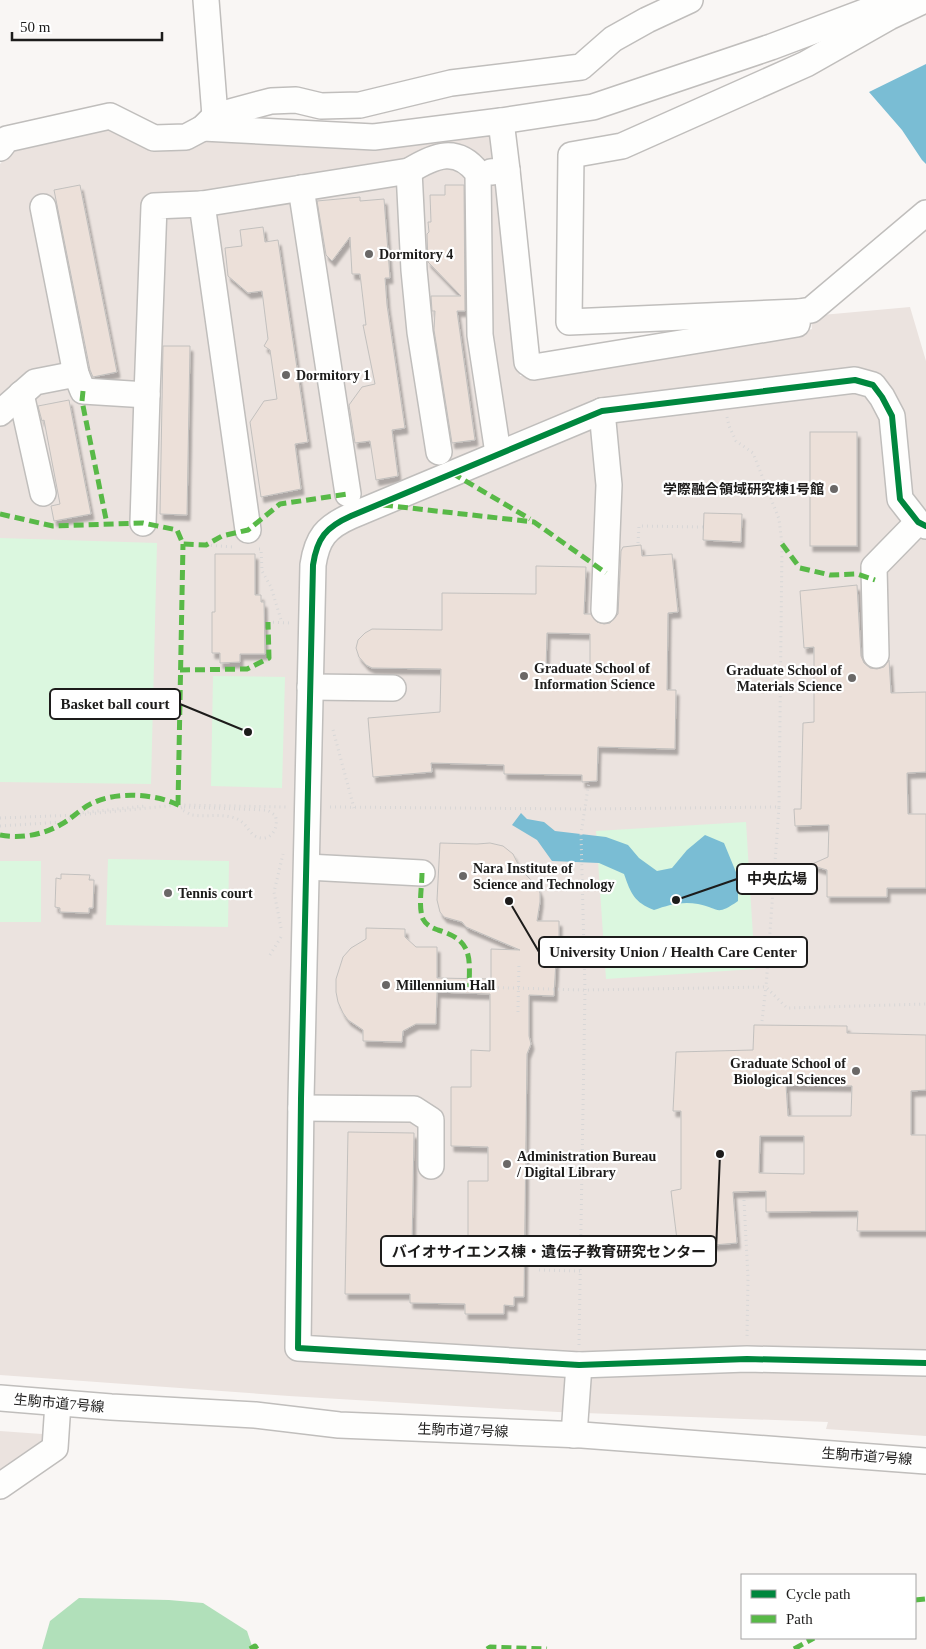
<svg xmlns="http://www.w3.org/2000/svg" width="926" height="1649" font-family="'Times New Roman','Noto Sans JP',serif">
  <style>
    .built { fill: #ebe3df }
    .green { fill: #dbf7df }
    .forest { fill: #b1e0ba }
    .water { fill: #7abdd4 }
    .building { fill: #ece0d9; stroke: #c2c0be; fill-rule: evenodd; filter: url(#shadow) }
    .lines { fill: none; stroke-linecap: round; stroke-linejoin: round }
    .minor-casing { stroke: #c0bebc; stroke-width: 28 }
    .path { stroke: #d8d7d7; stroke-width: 3; stroke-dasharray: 1 4; stroke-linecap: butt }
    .minor { stroke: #fefefd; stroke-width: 25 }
    .quiet { stroke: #58b947; stroke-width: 5; stroke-dasharray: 10 5; stroke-linecap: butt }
    .cycleway-casing { stroke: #fff; stroke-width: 9 }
    .cycleway { stroke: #00873e; stroke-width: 6 }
    .poi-dot { fill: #6a6867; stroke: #fff; stroke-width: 2 }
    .labels { text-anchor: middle; stroke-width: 4.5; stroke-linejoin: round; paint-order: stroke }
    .poi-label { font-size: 14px; font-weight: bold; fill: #1d1c1b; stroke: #fff; text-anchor: start }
    .street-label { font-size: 14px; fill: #1d1c1b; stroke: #fff }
    .leader { fill: none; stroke: #1d1c1b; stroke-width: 2 }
    .callout-dot { fill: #1d1c1b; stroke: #fff; stroke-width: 2 }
    .callout { fill: #fff; stroke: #1d1c1b; stroke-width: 2 }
    .callout-label { font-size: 15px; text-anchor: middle; font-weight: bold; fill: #1d1c1b }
  </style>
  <defs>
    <filter id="shadow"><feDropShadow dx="3" dy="5.5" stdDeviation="1" flood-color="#0004"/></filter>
  </defs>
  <rect width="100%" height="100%" fill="#f9f6f4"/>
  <g class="built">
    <path d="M106,126L199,138L481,126L494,137L520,376L552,377L791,335L812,329L811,316L910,307L926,361V1436L826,1429L828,1422L558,1412L289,1396L0,1375V164L17,144Z"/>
    <path d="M0,1431L42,1434V1444L0,1474Z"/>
  </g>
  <g class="green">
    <path d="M0,538L157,543L151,784L0,782Z"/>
    <path d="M213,676L285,677L282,788L211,786Z"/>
    <path d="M746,822L755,969L606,979L596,831Z"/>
    <path d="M108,859L229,861L228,927L106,925Z"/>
    <rect x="0" y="861" width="41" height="61"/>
  </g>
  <path class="forest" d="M79,1598L169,1600L203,1603L247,1631L253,1649H42L50,1621Z"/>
  <g class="water">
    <path d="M926,64V164L922,160L902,130L869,92Z"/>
    <path d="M521,813L527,819L544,822L555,831L606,837L628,845L639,858L657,871L672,868L687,850L705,835L724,843L738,877V901C715,917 720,908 698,904C682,901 668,905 654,910C634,902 631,894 624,874L599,863L552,861L537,840L512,825Z"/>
  </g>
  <g class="building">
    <path d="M80,185L117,372L93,377L90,370L54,190Z"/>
    <path d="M445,185H464L465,311H457L475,440L452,443L434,330L435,311H432L431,296H461L428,262L427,234L429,232L428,222H431L430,195H445Z"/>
    <path d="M360,197V201L384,199L390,278H385L387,305L405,428L392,430L398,476L376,480L370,441L355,443L349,405L362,387L375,384L363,325H366L360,274H352L350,237L332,261L326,255L317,201Z"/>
    <path d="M263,227L265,242L278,240L308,442L295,444L301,489L261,497L250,422L264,401L277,399L270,350L264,346L268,339L262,291L248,293L228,276L225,248L242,246L240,230Z"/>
    <path d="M163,346H190L187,515L160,514Z"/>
    <path d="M69,400L91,514L54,521L51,506L60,504L44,420L42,421L38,406Z"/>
    <rect x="810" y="432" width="47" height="114"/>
    <path d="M704,513L742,514L741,542L703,540Z"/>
    <path d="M641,545L642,556L672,554L678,612L668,613L667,690H676L675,749L598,747L597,781L582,782V775L504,774V765L431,763L432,772L373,777L368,718L440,712L441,669L372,668L366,665L359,657L356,648L358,640L365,633L372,629L442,630V593L536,594V566L586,567L584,614H591L597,622L604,624L610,623L618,614L621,551L623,547ZM547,633L590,634V670H546Z"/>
    <path d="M215,554H255V595H261V602H264L265,654H240V662L220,663V653H212V612H215Z"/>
    <path d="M857,585L861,656L864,663L870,668L877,669L884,667L889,660L891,693L926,692V772L907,773L908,814H926V888H887V897H827V870L810,865L828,857L829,825L795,826L794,809H801L803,723L814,722V647L804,648L800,591Z"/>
    <path d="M440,843L477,844L490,843L503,846L513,854L521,870L537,886L540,893V902L537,921H559V960H556L554,996L529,995V1036L531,1044L527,1054L524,1297H514V1306L504,1305V1314H465V1304L410,1303V1294H345L348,1132L414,1133L412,1247H468V1181H488V1147L451,1146V1087H471V1050L490,1051V994L437,992L436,1024H416L403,1031L402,1042L363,1041V1030L348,1020L343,1013L338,1002L336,992V979L343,957L351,948L366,939V928L405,929V937L416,947H437V978L491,979V949L520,950L466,927L462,922L444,917L440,912L437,900Z"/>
    <path d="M61,874L90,875L89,880H94L93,908H89V913L60,912V908L55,907L56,878L61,879Z"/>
    <path d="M754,1025L847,1026V1033L926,1035V1090L911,1091V1135H926V1231H857L858,1211L766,1212V1191L733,1192L737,1243L678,1248L671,1191L681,1189V1111H673L676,1052L753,1050ZM786,1085L852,1086L851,1116H788ZM760,1136H804V1174L759,1173Z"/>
  </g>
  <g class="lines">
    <defs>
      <g id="minor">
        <path d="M206,0L215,116"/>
        <path d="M501,121L593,107L771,47L880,6L889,5"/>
        <path d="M203,128L374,137L501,121L507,170L491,172"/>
        <path d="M0,148L7,139L110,116L154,138L186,137L203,128L215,116L271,101L296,100L321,106L360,105L451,83L581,67L613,39L647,20L690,0"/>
        <path d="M507,170L527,362L534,367L797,324L799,312L811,310L926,213"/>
        <path d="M409,171L414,270L420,332L439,452"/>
        <path d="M301,188L348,494"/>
        <path d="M202,204L248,530"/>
        <path d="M43,207L76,374"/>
        <path d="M799,312L569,322L571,155L622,146L806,64L889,17L925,0"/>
        <path d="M21,394L43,493"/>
        <path d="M602,411L609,485L604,610"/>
        <path d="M0,413L35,382L76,374L83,391L147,395L154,206L202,204L409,171C435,155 457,146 478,173L480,335L498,453"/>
        <path d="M143,523L147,395"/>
        <path d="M926,526L918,522L900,499L892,416L882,397L873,385L855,380L602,411L351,516C326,527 317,538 313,565L301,1099L298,1348L579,1365L747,1359L926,1363"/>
        <path d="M876,655L874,567L918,522"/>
        <path d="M310,687L393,688"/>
        <path d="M307,867L422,873"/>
        <path d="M301,1108L414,1109L431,1120V1166"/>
        <path d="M0,1398L111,1407L255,1415L339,1425L582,1435L926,1461"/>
        <path d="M574,1435L579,1365"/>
        <path d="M0,1486L55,1448L58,1403"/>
      </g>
    </defs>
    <use href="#minor" class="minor-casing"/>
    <g class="path">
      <path d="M727,417L729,426L736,441L753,453L779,519L782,544L779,808"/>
      <path d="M638,543L639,526L704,527"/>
      <path d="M206,545L233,547"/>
      <path d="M259,549H261L262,571L271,587L282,623"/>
      <path d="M268,622L291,623"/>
      <path d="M333,730L354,808"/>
      <path d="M184,807L267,810L275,815C280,828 270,844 255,836C247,831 246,820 231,817C219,814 205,817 192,815C189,814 185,811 182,810L181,808Z"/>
      <path d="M330,807L584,809L779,807L766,987"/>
      <path d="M0,818L78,815L178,805L286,807"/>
      <path d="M0,826L63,822L80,813L145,806"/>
      <path d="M281,928L274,892L283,854"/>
      <path d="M270,955L281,937"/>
      <path d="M438,986L585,990L766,987L787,1008L926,1004"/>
      <path d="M518,1012L519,962"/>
      <path d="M762,1021L766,986"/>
      <path d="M744,1200L748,1278L747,1337"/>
      <path d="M539,1270L580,1271"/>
      <path d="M579,1345L585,990L581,834L589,781"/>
    </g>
    <use href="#minor" class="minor"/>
    <g class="quiet">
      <path d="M83,391L82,401L107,524"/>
      <path d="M452,473L530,519"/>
      <path d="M383,505L534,522L606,573"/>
      <path d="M0,514L53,526L143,523L177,530L183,544L206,545L222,536L248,530L280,504L348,494"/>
      <path d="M782,544L800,568L830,575L857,574L875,580"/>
      <path d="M180,670L247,669L269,658L268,622"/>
      <path d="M178,805L183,544"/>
      <path d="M0,835C20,839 42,835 60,825C72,819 82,807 95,802C120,791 159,794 182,807"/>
      <path d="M422,873C422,887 418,907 423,919C426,925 432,928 438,930C472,940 470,956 469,987"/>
      <path d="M915,1600L926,1599"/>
      <path d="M250,1649L255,1646L257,1649"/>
      <path d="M487,1649L490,1647L547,1649"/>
      <path d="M794,1649L814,1638"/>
    </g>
    <defs>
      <path id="cycleway" d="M926,526L918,522L900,499L892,416L882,397L873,385L855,380L602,411L351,516C326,527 317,538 313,565L301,1099L298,1348L579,1365L747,1359L926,1363"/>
    </defs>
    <use href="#cycleway" class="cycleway-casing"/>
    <use href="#cycleway" class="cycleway"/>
  </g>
  <g class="poi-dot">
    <circle cx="369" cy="254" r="5"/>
    <circle cx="286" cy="375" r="5"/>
    <circle cx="834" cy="489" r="5"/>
    <circle cx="524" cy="676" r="5"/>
    <circle cx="852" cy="678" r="5"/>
    <circle cx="463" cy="876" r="5"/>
    <circle cx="168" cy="893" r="5"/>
    <circle cx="386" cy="985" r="5"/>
    <circle cx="856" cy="1071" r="5"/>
    <circle cx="507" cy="1164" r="5"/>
  </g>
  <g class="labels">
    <g class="poi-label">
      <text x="379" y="259">Dormitory 4</text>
      <text x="296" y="380">Dormitory 1</text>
      <text x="824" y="494" text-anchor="end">学際融合領域研究棟1号館</text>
      <text x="534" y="673">Graduate School of<tspan x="534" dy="16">Information Science</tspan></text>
      <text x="842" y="675" text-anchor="end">Graduate School of<tspan x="842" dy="16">Materials Science</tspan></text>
      <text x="473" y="873">Nara Institute of<tspan x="473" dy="16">Science and Technology</tspan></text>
      <text x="178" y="898">Tennis court</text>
      <text x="396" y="990">Millennium Hall</text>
      <text x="846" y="1068" text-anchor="end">Graduate School of<tspan x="846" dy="16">Biological Sciences</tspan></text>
      <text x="517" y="1161">Administration Bureau<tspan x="517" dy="16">/ Digital Library</tspan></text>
    </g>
    <g class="street-label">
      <text transform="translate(59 1403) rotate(5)" y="5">生駒市道7号線</text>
      <text transform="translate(463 1430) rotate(2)" y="5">生駒市道7号線</text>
      <text transform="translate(867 1456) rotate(4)" y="5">生駒市道7号線</text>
    </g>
  </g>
  <path class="leader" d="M248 732L180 704M676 900L737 879M509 901L539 952M720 1154L716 1251"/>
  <g class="callout-dot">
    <circle cx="248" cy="732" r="5"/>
    <circle cx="676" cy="900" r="5"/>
    <circle cx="509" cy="901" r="5"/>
    <circle cx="720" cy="1154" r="5"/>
  </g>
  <g class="callout">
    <rect x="50" y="689" width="130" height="30" rx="5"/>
    <rect x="737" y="864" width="80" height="30" rx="5"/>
    <rect x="539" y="937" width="268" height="30" rx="5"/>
    <rect x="381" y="1236" width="335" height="30" rx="5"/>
  </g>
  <g class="callout-label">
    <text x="115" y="709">Basket ball court</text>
    <text x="777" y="884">中央広場</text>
    <text x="673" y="957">University Union / Health Care Center</text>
    <text x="549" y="1257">バイオサイエンス棟・遺伝子教育研究センター</text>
  </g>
  <rect x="741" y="1574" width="175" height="65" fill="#ffffff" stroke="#a5a4a4"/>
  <rect x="751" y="1590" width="25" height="8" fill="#00873e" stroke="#a5a4a4"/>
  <text x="786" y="1599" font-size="15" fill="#1d1c1b">Cycle path</text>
  <rect x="751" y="1615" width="25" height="8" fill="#58b947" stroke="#a5a4a4"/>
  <text x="786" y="1624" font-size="15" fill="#1d1c1b">Path</text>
  <path d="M12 32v8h150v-8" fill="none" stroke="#1d1c1b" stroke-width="2.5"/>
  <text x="20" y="32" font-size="15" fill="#1d1c1b" stroke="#ffffff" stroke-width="4" paint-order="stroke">50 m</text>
</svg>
